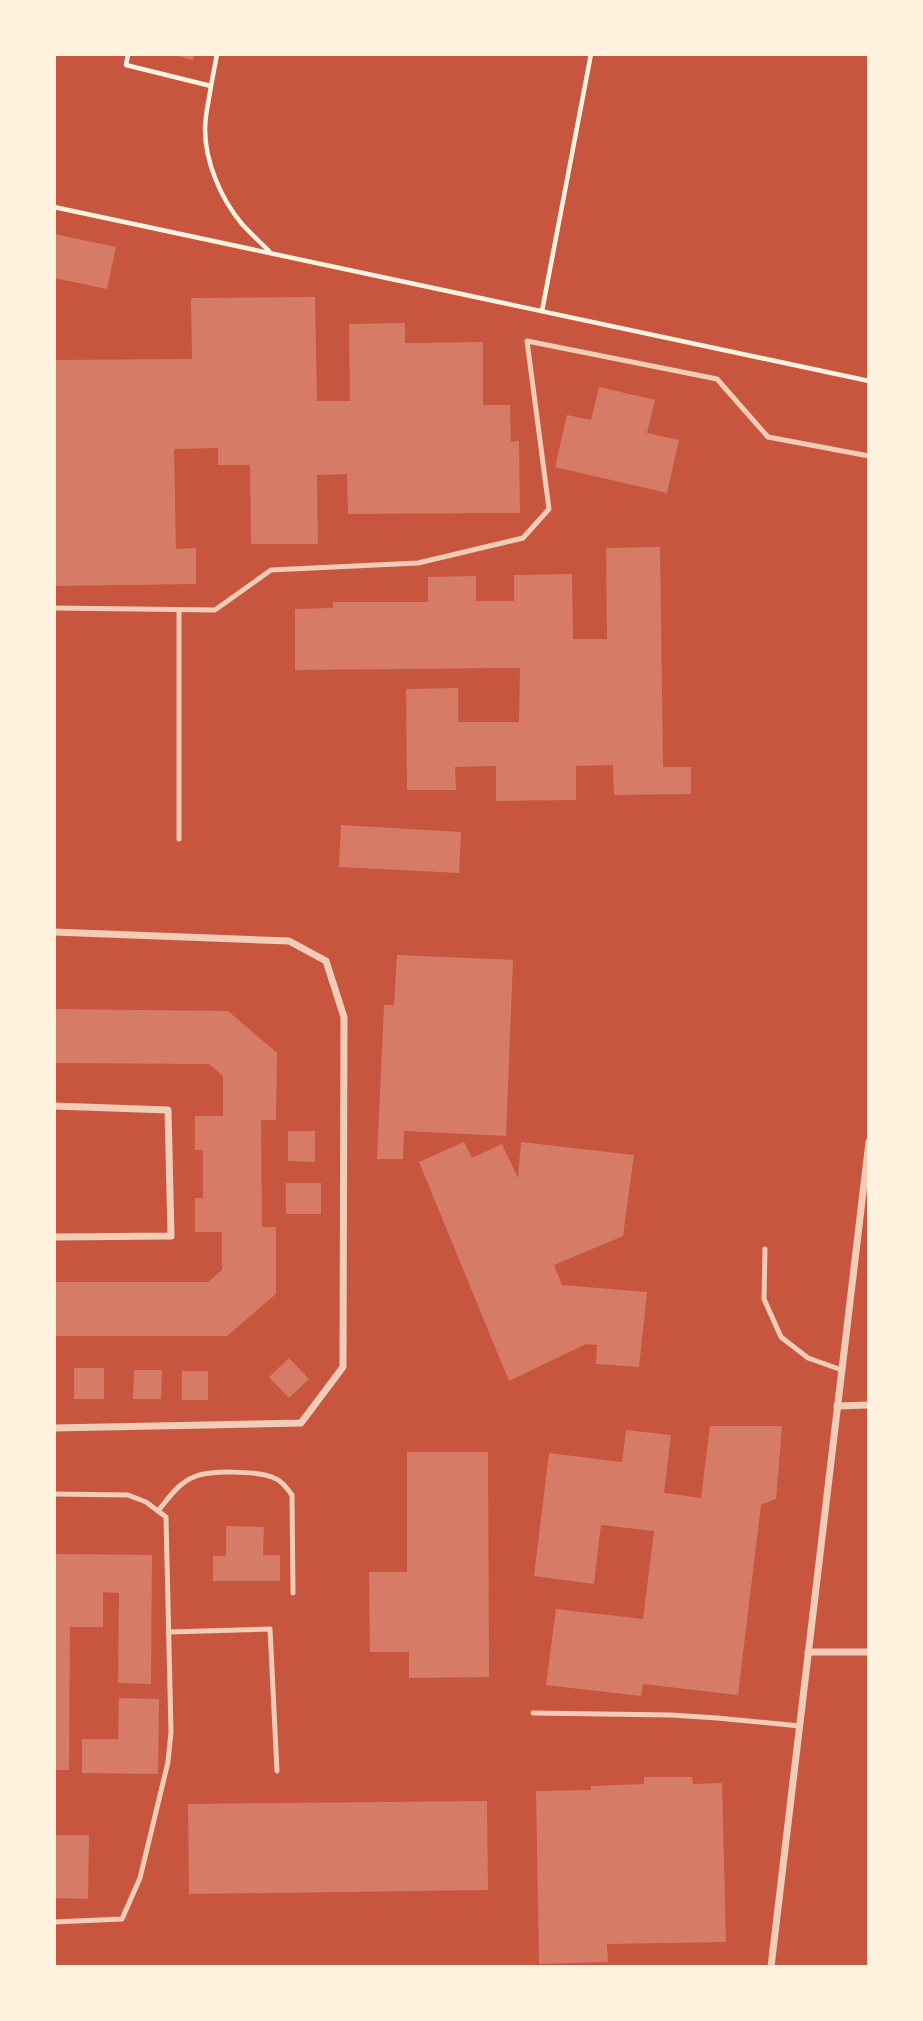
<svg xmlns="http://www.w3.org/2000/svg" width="923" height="2021" font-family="'Fira Sans Condensed',sans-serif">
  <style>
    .building { fill: #d67c66 }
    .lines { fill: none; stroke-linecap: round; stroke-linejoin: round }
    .path { stroke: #fff3e0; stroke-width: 4.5 }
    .service { stroke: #f1ccb7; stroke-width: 5 }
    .minor { stroke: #f1ccb7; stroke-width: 7 }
  </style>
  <rect width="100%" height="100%" fill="#c8553d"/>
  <g class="building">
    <path d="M171,54H194L193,60Z"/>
    <path d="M54,234L116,247L107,289L54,278Z"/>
    <path d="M315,297L317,401H350L349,324L405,323V343L483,342V405H510L511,442L519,441L520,513L348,514L347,474L317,475L318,544H251L250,465H218V448L174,449L176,549L196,548V584L54,586V360L192,359L191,298Z"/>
    <path d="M599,387L655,400L647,433L679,440L667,493L555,467L567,415L591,420Z"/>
    <path d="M660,547L663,767H691V794L614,795L613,765L576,766V800L496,801V766L455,767L456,790H407L406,689L458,688V722H519L520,668L295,670V609L333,608V602H428V577L476,576V601H514V575L572,574L573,639H607L606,548Z"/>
    <path d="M341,825L461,832L459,873L339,867Z"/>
    <path d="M397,955L513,960L506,1136L404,1131L403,1159H377L384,1005H394Z"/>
    <path d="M54,1009L228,1011L277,1053L276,1120H261L262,1227H276V1294L227,1336H54V1282H208L222,1270V1232H195V1198H203V1150H195V1116H223V1076L209,1064L54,1063Z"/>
    <path d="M288,1131H315V1162L288,1161Z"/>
    <path d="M464,1142L472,1158L502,1144L518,1178L521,1142L634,1155L623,1236L554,1265L562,1285L647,1292L639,1367L596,1364L597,1345L586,1344L509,1381L419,1162Z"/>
    <rect x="286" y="1183" width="35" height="31"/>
    <path d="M289,1358L309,1379L289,1398L269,1377Z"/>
    <rect x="74" y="1368" width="30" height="31"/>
    <path d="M134,1370H162L161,1399H133Z"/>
    <rect x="182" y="1371" width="26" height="29"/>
    <path d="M710,1426H782L776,1499L761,1505L738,1695L643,1684L641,1696L546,1685L556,1609L643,1619L654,1531L601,1525L594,1584L534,1576L549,1453L622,1462L626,1430L671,1435L664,1493L701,1498Z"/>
    <path d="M407,1452H488L489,1677L409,1678V1652H370L369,1572H407Z"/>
    <path d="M226,1526L264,1527L263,1555H280V1581H213V1556H226Z"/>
    <path d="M54,1554L152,1555L151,1684L118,1683L119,1593L103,1592V1627H70L69,1770H54Z"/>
    <path d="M119,1698L159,1699L158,1774L82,1773V1739H118Z"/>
    <path d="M644,1777H692L693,1784L722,1783L726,1942L607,1944L608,1962L539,1964L536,1791L591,1790V1786L644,1784Z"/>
    <path d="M487,1801L488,1890L189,1894L188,1804Z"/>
    <path d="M54,1835H89L88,1899L54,1898Z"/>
  </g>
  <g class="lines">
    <g class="path">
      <path d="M128,54L126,65L211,86L217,54"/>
      <path d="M211,86C209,100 205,115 205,129C205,162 221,199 242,224C250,233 260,242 269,251"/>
      <path d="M54,207L869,381"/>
      <path d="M542,311L591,54"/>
    </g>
    <g class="service">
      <path d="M54,608L215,610L271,570L418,563L523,538L549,509L527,341L717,379L768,437L869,456"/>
      <path d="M179,839V610"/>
      <path d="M765,1249L764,1299L781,1337L808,1358L842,1370"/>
      <path d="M54,1494L128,1495L146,1502L166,1517L171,1732L168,1762L140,1878L122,1919L54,1922"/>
      <path d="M158,1511C168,1499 178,1483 194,1477C210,1470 255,1471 272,1477C281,1480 286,1487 292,1495L293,1593"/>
      <path d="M168,1632L270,1629L277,1771"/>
      <path d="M533,1713L671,1715L717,1718L800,1726"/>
    </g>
    <g class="minor">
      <path d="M54,932L289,941L326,961L344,1017L343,1367L301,1423L54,1428"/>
      <path d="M54,1106L168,1110L171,1236L54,1237"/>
      <path d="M837,1406L869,1405"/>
      <path d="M808,1652H869"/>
      <path d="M771,1967L869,1142"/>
    </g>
  </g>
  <rect width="923" height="2021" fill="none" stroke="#fff3e0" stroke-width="112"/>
</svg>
